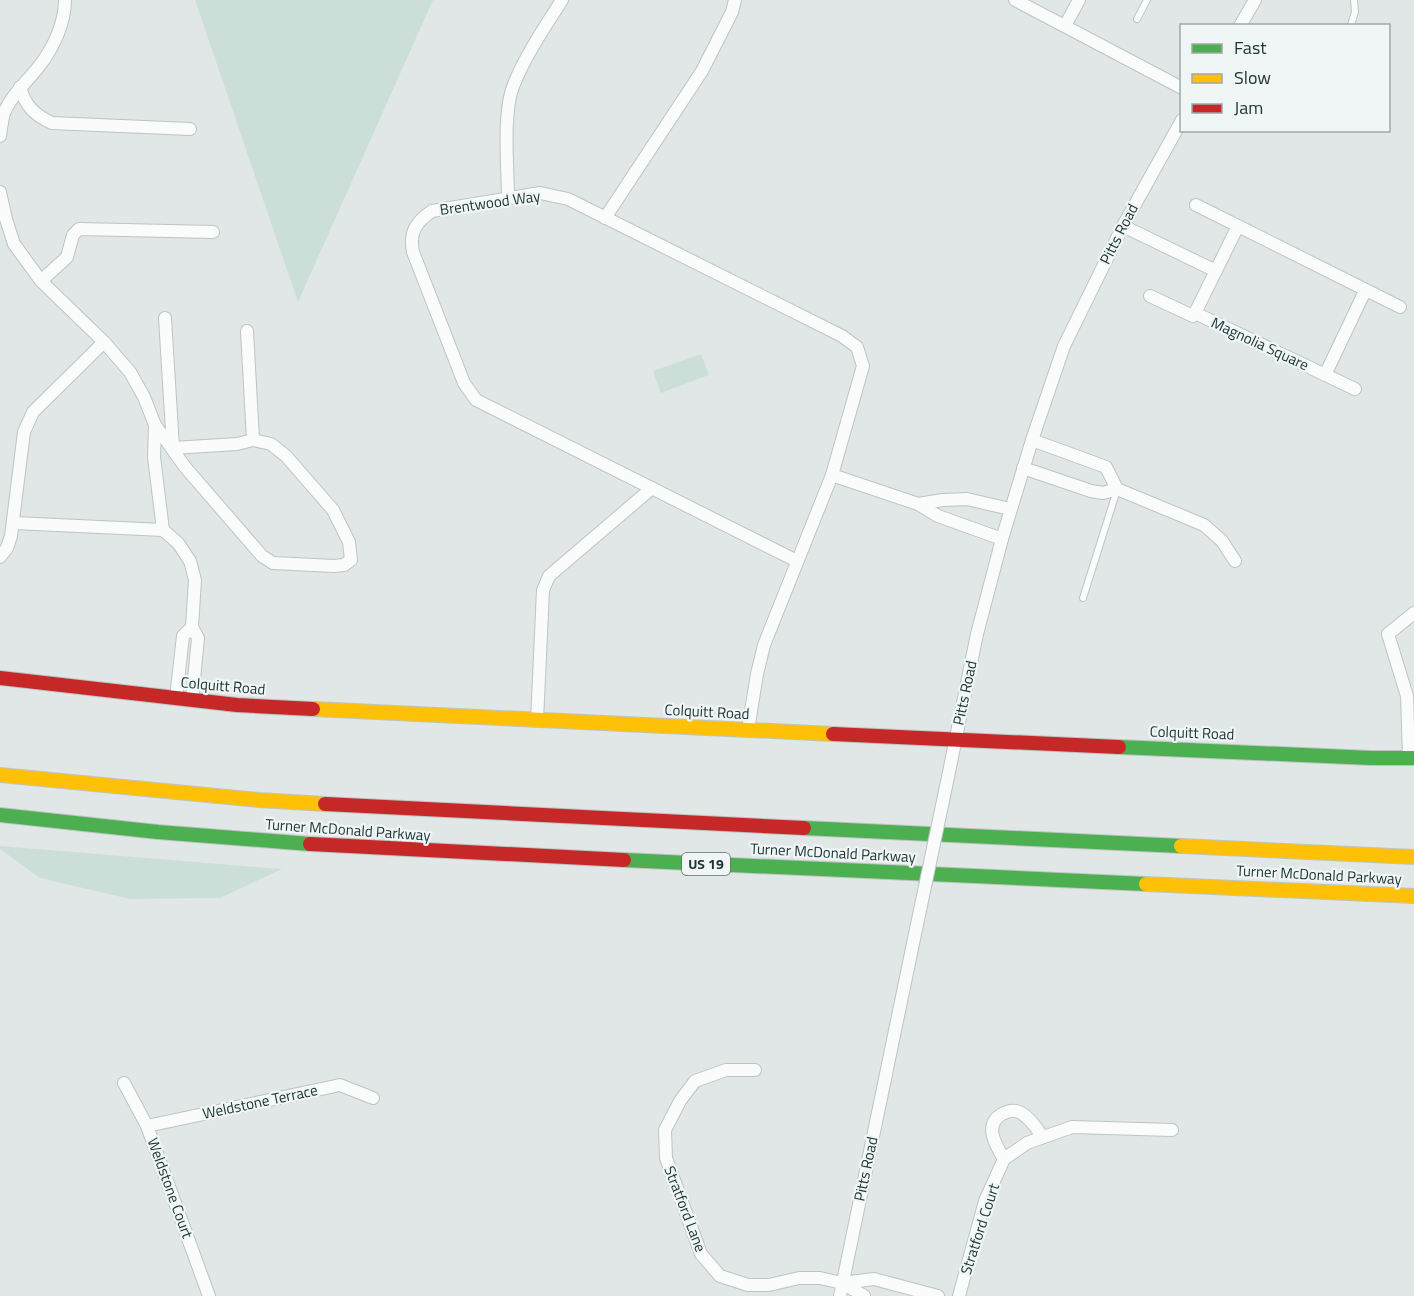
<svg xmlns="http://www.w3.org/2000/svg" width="1414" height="1296" font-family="'Titillium Web',sans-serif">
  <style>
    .green { fill: #cbdfd8 }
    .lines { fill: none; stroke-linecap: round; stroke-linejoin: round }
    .lane-casing { stroke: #bec3c3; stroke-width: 8 }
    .street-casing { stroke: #bec3c3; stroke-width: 14 }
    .fast-casing { stroke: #bec4c4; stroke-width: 16 }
    .slow-casing { stroke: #bec4c4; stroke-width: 16 }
    .jam-casing { stroke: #bec4c4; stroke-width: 16 }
    .lane { stroke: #fafbfb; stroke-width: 6 }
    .street { stroke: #fafbfb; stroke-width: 12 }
    .fast { stroke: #4caf50; stroke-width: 14 }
    .slow { stroke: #ffc107; stroke-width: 14 }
    .jam { stroke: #c62828; stroke-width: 14 }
    .street-bridge-casing { stroke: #bec3c3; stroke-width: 14; stroke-linecap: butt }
    .street-bridge { stroke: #fafbfb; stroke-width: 12 }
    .labels { text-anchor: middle; stroke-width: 4.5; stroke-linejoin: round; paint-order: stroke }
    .shield { fill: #eff6f5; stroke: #5f7071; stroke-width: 1.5 }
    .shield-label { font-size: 14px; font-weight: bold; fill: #213638 }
    .street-label { font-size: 15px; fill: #213638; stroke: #eff6f5 }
  </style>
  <rect width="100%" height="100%" fill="#e1e7e6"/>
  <g class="green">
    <path d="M195,0H433L298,302Z"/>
    <path d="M701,354L709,375L661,393L653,371Z"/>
    <path d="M0,846L282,869L220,898L130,899L40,878L0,849Z"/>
  </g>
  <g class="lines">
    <defs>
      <g id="lane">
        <path d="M1137,19L1147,0"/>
        <path d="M1351,25L1355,12L1354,0"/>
        <path d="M1083,598L1117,490"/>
      </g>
      <g id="street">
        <path d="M1015,0L1182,88"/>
        <path d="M1065,26L1079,0"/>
        <path d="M1240,26L1255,0"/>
        <path d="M20,87C25,105 34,115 52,123L190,129"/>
        <path d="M0,136C1,129 2,120 4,113C12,94 28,81 40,65C54,47 65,22 65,0"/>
        <path d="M0,192L6,219L14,244L41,281L104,342L130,372L144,397L155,425L154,457L163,530"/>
        <path d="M508,198C508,167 502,112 514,84C525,56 546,25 562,0"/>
        <path d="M1196,205L1400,307"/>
        <path d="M605,218L702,71L732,12L735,0"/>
        <path d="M1123,226L1216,271"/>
        <path d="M41,281L67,257L73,235L79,229L213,232"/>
        <path d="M1150,296L1193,316L1195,313L1355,389"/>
        <path d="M1195,313L1238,226"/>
        <path d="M165,318L173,447"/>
        <path d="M247,331L253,440"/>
        <path d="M1325,375L1365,291"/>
        <path d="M155,425L185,467L262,556L273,563L334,566L344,565L351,560L349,542L333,510L286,456L271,444L253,440L237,444L173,448"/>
        <path d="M1032,440L1106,467L1117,489"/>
        <path d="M1023,468L1091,491L1103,493L1117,489L1204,525L1222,541L1235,561"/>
        <path d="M832,475L918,504L938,516L1002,539"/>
        <path d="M918,504L943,500L967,499L1010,509"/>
        <path d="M14,523L163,530L178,543L190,561L195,580L192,627L198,638L192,700"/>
        <path d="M0,557L7,548L11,536L24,432L33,412L104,342"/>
        <path d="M176,698L183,636L192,627"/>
        <path d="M537,721L543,590L549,576L652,488"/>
        <path d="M748,730L757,674L764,645L832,475L863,366L857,347L842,336L568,199L540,193L432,211C416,222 409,232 413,252L464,383L476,400L797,561"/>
        <path d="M1409,758L1407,696L1388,634L1414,613"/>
        <path d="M948,777L977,634L1002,539L1032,440L1064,346L1123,226L1182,120"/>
        <path d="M755,1070H726L695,1081L680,1101L665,1130L666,1158L701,1254L720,1276L748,1285H769L799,1278H820L842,1283L864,1296"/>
        <path d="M124,1083L147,1126L209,1296"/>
        <path d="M147,1126L340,1085L373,1098"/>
        <path d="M1004,1159C996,1146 983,1125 1002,1114C1006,1112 1011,1110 1016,1111C1027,1113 1036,1128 1043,1137"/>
        <path d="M842,1283L874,1279L938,1296"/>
        <path d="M840,1296L915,934"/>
        <path d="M959,1296L985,1201L1004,1159L1027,1143L1072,1127L1172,1130"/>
      </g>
      <g id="fast">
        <path d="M1119,747L1371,758H1414"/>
        <path d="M0,815L158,832L310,844"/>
        <path d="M804,828L1181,846"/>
        <path d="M624,860L1146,884"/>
      </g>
      <g id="slow">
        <path d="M313,709L833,734"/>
        <path d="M0,775L259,800L325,804"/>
        <path d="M1181,846L1414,857"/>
        <path d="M1146,884L1414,896"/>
      </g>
      <g id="jam">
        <path d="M0,678L237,705L313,709"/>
        <path d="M833,734L1119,747"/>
        <path d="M325,804L804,828"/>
        <path d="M310,844L624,860"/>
      </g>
    </defs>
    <use href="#lane" class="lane-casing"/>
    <use href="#street" class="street-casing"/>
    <use href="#fast" class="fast-casing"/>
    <use href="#slow" class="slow-casing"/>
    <use href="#jam" class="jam-casing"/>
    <use href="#lane" class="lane"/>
    <use href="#street" class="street"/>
    <use href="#fast" class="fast"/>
    <use href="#slow" class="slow"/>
    <use href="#jam" class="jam"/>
    <defs>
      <path id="street-bridge" d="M915,934L948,777"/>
    </defs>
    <use href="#street-bridge" class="street-bridge-casing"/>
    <use href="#street-bridge" class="street-bridge"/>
  </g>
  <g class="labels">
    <rect class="shield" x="682" y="853" width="48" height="22" rx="4.5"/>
    <g class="shield-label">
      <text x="706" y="869">US 19</text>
    </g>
    <g class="street-label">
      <text transform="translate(490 203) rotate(-8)" y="5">Brentwood Way</text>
      <text transform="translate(1119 234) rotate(-63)" y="5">Pitts Road</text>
      <text transform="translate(1260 344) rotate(25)" y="5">Magnolia Square</text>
      <text transform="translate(223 686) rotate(5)" y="5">Colquitt Road</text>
      <text transform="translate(965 693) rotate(-78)" y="5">Pitts Road</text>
      <text transform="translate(707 712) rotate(3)" y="5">Colquitt Road</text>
      <text transform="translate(1192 733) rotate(2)" y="5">Colquitt Road</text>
      <text transform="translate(348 830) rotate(4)" y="5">Turner McDonald Parkway</text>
      <text transform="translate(833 853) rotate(3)" y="5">Turner McDonald Parkway</text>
      <text transform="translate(1319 875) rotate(3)" y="5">Turner McDonald Parkway</text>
      <text transform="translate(260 1102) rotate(-12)" y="5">Weldstone Terrace</text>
      <text transform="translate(866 1169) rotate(-78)" y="5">Pitts Road</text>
      <text transform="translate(170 1188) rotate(70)" y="5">Weldstone Court</text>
      <text transform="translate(685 1209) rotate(69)" y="5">Stratford Lane</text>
      <text transform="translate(980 1229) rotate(-72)" y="5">Stratford Court</text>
    </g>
  </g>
  <rect x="1180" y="24" width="210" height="108" fill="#eff6f5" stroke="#9da9a9" stroke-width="1.5"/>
  <rect x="1192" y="44" width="30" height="9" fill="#4caf50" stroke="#9da9a9" stroke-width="1.5"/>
  <text x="1234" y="54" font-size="18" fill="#213638">Fast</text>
  <rect x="1192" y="74" width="30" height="9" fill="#ffc107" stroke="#9da9a9" stroke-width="1.5"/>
  <text x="1234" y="84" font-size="18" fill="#213638">Slow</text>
  <rect x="1192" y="104" width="30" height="9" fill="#c62828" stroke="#9da9a9" stroke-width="1.5"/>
  <text x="1234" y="114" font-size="18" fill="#213638">Jam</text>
</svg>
